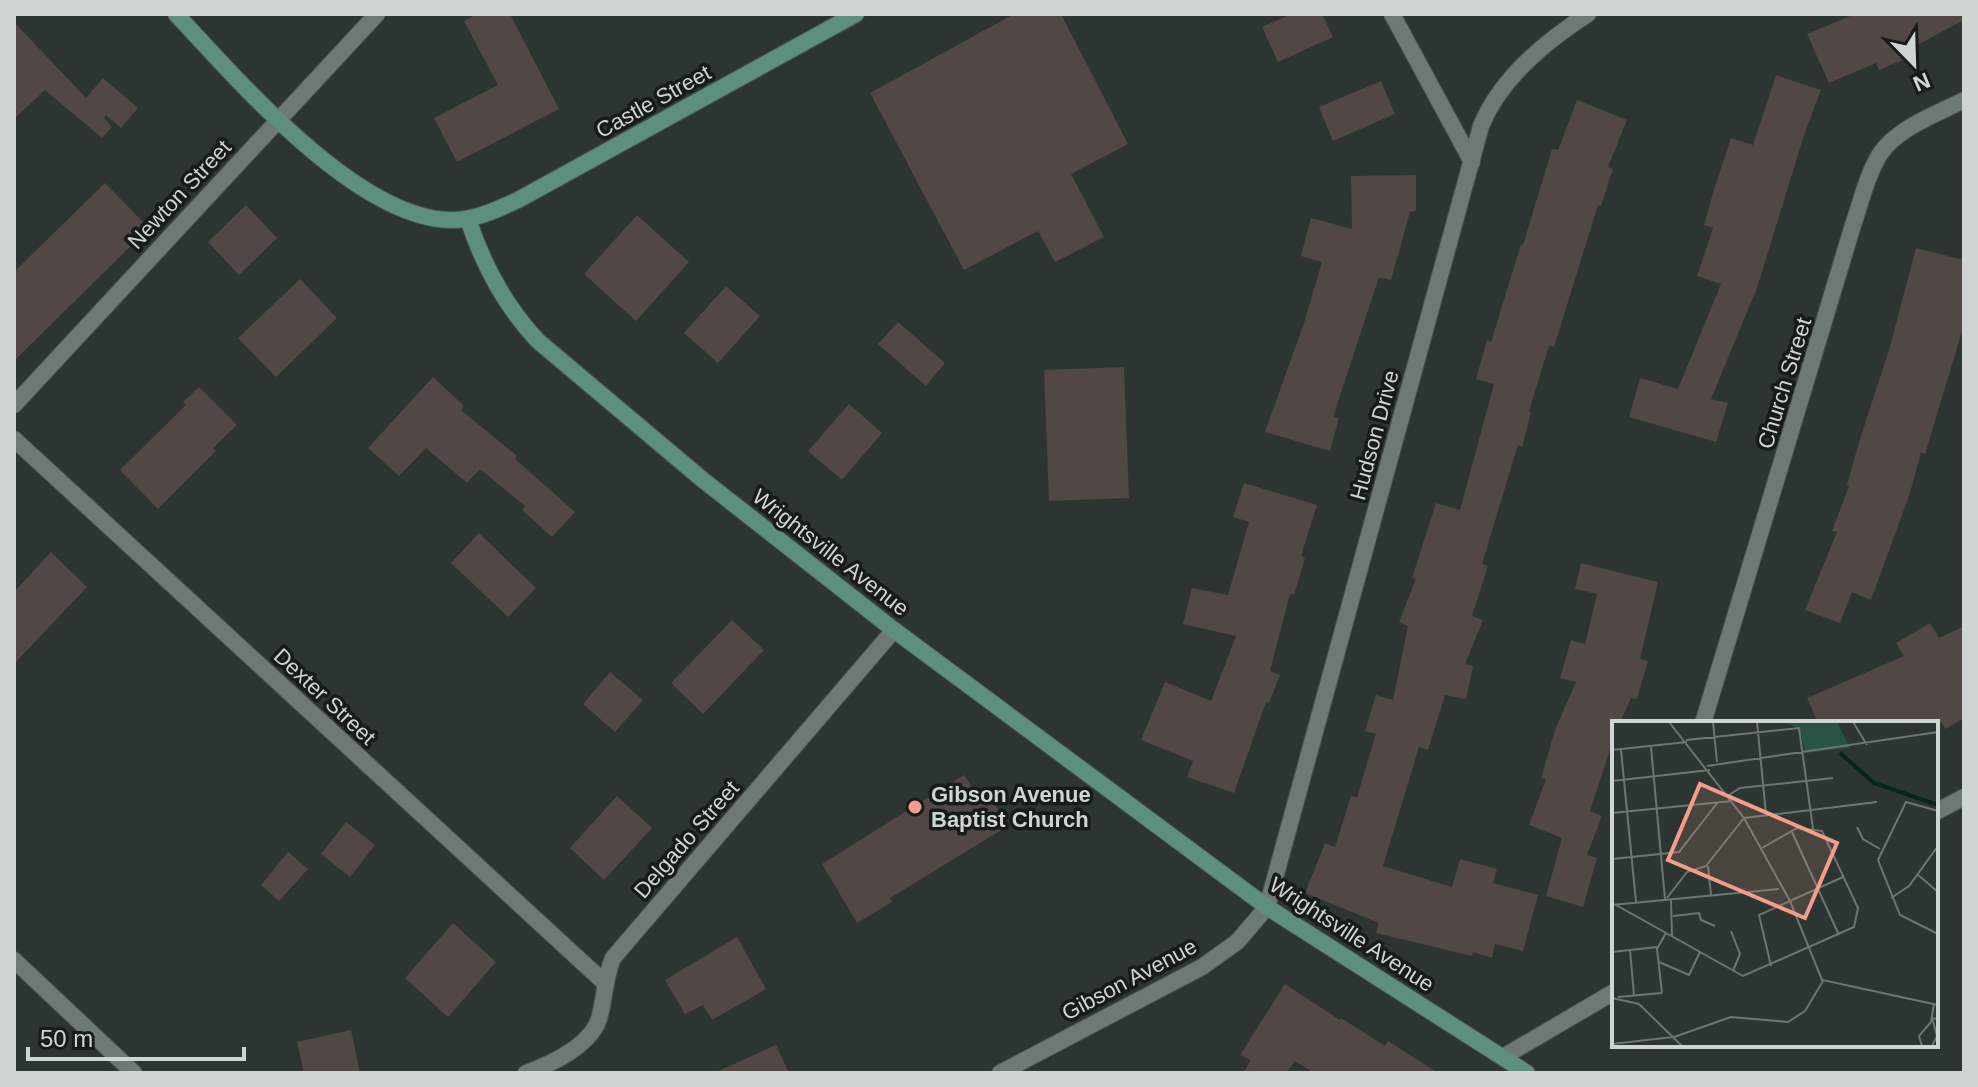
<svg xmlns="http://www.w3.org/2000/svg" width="1978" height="1087" font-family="Helvetica,sans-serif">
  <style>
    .building { fill: #514744 }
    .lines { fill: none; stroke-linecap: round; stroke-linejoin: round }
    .street-casing { stroke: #48514d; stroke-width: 18 }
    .secondary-casing { stroke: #48514d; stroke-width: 18 }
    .street { stroke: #6f7974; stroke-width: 16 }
    .secondary { stroke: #5c8f7c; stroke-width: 16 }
    .poi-dot { fill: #f49d8b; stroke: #171c19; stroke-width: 3 }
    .labels { text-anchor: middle; stroke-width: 7; stroke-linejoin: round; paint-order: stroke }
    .street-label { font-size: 22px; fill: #cfd5d2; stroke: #171c19 }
    .poi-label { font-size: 22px; font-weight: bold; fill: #cfd5d2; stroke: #171c19; text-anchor: start }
    .inset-river { fill: none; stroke: #04271a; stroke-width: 4 }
    .inset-road { fill: none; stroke: #6d7571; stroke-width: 2 }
    .view { fill: #f49d8b; fill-opacity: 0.15; stroke: #f49d8b; stroke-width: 4 }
    .inset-edge { fill: none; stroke: #cfd5d2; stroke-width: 4 }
  </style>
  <rect width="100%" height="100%" fill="#2c3531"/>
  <g class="building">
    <path d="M477,14H510L559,109L457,162L434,118L498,85L464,21Z"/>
    <path d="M1014,14H1061L1128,144L1071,174L1104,237L1055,262L1038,231L964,270L870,93Z"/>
    <path d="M1291,14H1322L1333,37L1278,62L1262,27Z"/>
    <path d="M1855,14H1964V20L1908,50L1910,57L1879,70L1876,63L1829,83L1807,34Z"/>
    <path d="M14,22L86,98L103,78L138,108L121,128L106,115L104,118L112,127L102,138L45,90L14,119Z"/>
    <path d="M1776,75L1821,90L1804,135L1757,288L1711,399L1728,403L1716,442L1629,417L1640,378L1678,389L1721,284L1697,276L1713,228L1704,225L1715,186L1731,138L1753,145Z"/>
    <path d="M1381,81L1395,114L1333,141L1319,107Z"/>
    <path d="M1577,100L1627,120L1608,167L1613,169L1601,206L1598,205L1554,347L1549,346L1529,411L1531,412L1522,447L1518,445L1482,564L1488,566L1472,616L1483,620L1465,664L1473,666L1466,699L1445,695L1428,750L1419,747L1383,866L1452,887L1460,859L1497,869L1493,883L1538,895L1523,951L1495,944L1492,958L1473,952L1472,956L1376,933L1379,923L1305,893L1325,843L1335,847L1351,796L1357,797L1376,734L1365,731L1376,695L1393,700L1408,626L1399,622L1416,579L1412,578L1436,503L1460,510L1494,384L1476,379L1487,340L1491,342L1521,244L1523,245L1552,149L1558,150Z"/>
    <path d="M1416,175V211L1410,212L1391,280L1379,277L1333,417L1339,418L1330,451L1265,432L1304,323L1322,262L1301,256L1311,218L1352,229L1351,176Z"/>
    <path d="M105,183L149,228L14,361V272Z"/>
    <path d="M246,205L277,238L239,275L208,242Z"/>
    <path d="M637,215L689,262L636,321L584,274Z"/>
    <path d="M1916,248L1964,260V325L1925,454L1921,452L1910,493L1871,600L1852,592L1840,623L1805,610L1837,532L1832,531L1849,486L1847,485L1860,439L1889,350Z"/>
    <path d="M300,279L337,318L276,377L238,338Z"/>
    <path d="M726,286L760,316L718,363L684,333Z"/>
    <path d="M898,322L945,363L926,386L878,344Z"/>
    <path d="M1124,367L1129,498L1049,501L1044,370Z"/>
    <path d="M433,377L464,406L461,410L517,456L515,459L575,512L552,537L522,510L525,506L480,469L467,483L426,448L399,476L368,448Z"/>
    <path d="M199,387L237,425L213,448L216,451L158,509L120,470L186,405L183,402Z"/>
    <path d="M849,404L882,433L842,480L808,451Z"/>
    <path d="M1244,483L1317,505L1301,556L1305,558L1294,595L1290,594L1270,671L1280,675L1269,703L1266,702L1234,793L1187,777L1193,761L1141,740L1165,682L1211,701L1236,636L1183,624L1192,588L1228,595L1249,522L1233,517Z"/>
    <path d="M479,533L536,588L508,617L451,563Z"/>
    <path d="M51,552L87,587L14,664V592Z"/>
    <path d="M1581,563L1658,582L1640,659L1648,661L1637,699L1631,698L1620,723H1614V738L1590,811L1602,816L1587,855L1597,858L1583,907L1546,896L1562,838L1529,825L1546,779L1541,778L1555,730L1576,682L1560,678L1571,640L1585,644L1597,594L1575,589Z"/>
    <path d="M732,620L764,650L703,714L671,683Z"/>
    <path d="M1930,623L1939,638L1964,626V718L1945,729L1942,723H1818L1807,698L1904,656L1896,643Z"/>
    <path d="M610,672L643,700L615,732L583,704Z"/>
    <path d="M964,775L980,800L989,795L1008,826L890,898L892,902L857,923L822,864Z"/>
    <path d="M617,796L652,828L604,880L570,848Z"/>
    <path d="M346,822L375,845L350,877L321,854Z"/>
    <path d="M288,852L308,869L279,901L261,885Z"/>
    <path d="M453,923L496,962L448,1017L405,978Z"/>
    <path d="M737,937L766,989L712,1020L703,1005L685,1014L665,980Z"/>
    <path d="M1285,984L1340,1020L1341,1018L1385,1046L1388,1041L1438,1073H1314L1295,1061L1286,1073H1243L1251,1060L1240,1055Z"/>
    <path d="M351,1030L360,1073H304L297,1042Z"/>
    <path d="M776,1045L789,1073H714Z"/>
  </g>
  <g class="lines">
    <defs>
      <g id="street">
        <path d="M1392,14L1472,162"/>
        <path d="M14,405L377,14"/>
        <path d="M14,439L606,984"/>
        <path d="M1703,723L1853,225C1861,202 1867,175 1880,154C1897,128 1937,114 1964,100"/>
        <path d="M1936,812L1964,797"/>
        <path d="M14,960L134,1073"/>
        <path d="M1503,1057L1614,992"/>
        <path d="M526,1073C552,1064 594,1044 600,1015C605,996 605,976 613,958L894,630"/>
        <path d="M1000,1073L1202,967L1237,942L1267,907L1481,126C1500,79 1546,41 1588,14"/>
      </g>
      <g id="secondary">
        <path d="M176,14C237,79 355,217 449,220C474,221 496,210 518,200L856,14"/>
        <path d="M468,219C483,265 505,306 538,341L703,480L894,630L1267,907L1527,1073"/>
      </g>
    </defs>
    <use href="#street" class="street-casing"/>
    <use href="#secondary" class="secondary-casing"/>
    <use href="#street" class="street"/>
    <use href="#secondary" class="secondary"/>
  </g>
  <circle class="poi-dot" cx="915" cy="807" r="8"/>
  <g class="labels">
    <g class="street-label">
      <text transform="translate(653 101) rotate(-29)" y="8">Castle Street</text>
      <text transform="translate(179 194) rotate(-47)" y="8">Newton Street</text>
      <text transform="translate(1784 383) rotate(-73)" y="8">Church Street</text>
      <text transform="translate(1374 435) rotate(-75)" y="8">Hudson Drive</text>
      <text transform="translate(831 552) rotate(38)" y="8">Wrightsville Avenue</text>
      <text transform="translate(325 696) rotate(43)" y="8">Dexter Street</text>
      <text transform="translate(686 839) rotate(-49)" y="8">Delgado Street</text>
      <text transform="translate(1352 934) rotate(33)" y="8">Wrightsville Avenue</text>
      <text transform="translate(1129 979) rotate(-28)" y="8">Gibson Avenue</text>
    </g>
    <g class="poi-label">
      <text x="931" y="802">Gibson Avenue<tspan x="931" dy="25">Baptist Church</tspan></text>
    </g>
  </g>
  <g transform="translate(1612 721)">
    <rect width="326" height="326" fill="#2c3531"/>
    <path d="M171,1H225L238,27L193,32L188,8Z" fill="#295442"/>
    <path class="inset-river" d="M228,32L262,62L326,84"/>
    <path class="inset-road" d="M57,1L132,97L178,180L210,259L326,284M101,1L105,41M145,1L154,93M241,1L255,24M74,19L187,7L201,108M39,26L53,178M0,29L75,21M9,29L24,181M95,45L326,11M0,60L98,49M117,74L128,67L221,57M326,90L294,81L266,139L288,194L326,213M0,92L120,80M132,97L265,81M245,106L251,118L268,128M180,111L227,214M0,138L67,131L106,81M96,145L99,174M305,153L326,171M55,177L75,151L94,145L132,97M279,177L297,165L326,125M59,179L60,215M0,184L167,168M4,184L131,255L242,206L246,187L210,110L185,107L150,127M61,195L87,192L89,199L103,205M119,210L128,233L121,250M18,229L22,274M0,231L45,226M47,241L77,254L88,231M159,245L147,194L231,156M50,272L45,228L54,212M6,276L50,272M0,277L27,283L70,325M62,316L119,296L176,301L193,290L211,260M0,323L61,316M310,325L307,315L319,301L322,283M320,325L325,315L320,297L326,298"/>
    <path class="view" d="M88,63L225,122L193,197L56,139Z"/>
    <rect width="326" height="326" class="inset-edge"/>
  </g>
  <rect width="1978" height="1087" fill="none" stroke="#cfd5d2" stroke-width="32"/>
  <g transform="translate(1914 64) rotate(157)" stroke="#171c19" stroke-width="6" paint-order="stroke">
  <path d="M0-6L14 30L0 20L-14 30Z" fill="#cfd5d2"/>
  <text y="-12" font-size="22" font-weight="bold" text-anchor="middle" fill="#cfd5d2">N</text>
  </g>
  <path d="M28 1047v12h216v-12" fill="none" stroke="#cfd5d2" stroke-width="4"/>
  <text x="40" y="1047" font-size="24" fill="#cfd5d2" stroke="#171c19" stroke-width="6" paint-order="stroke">50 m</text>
</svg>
